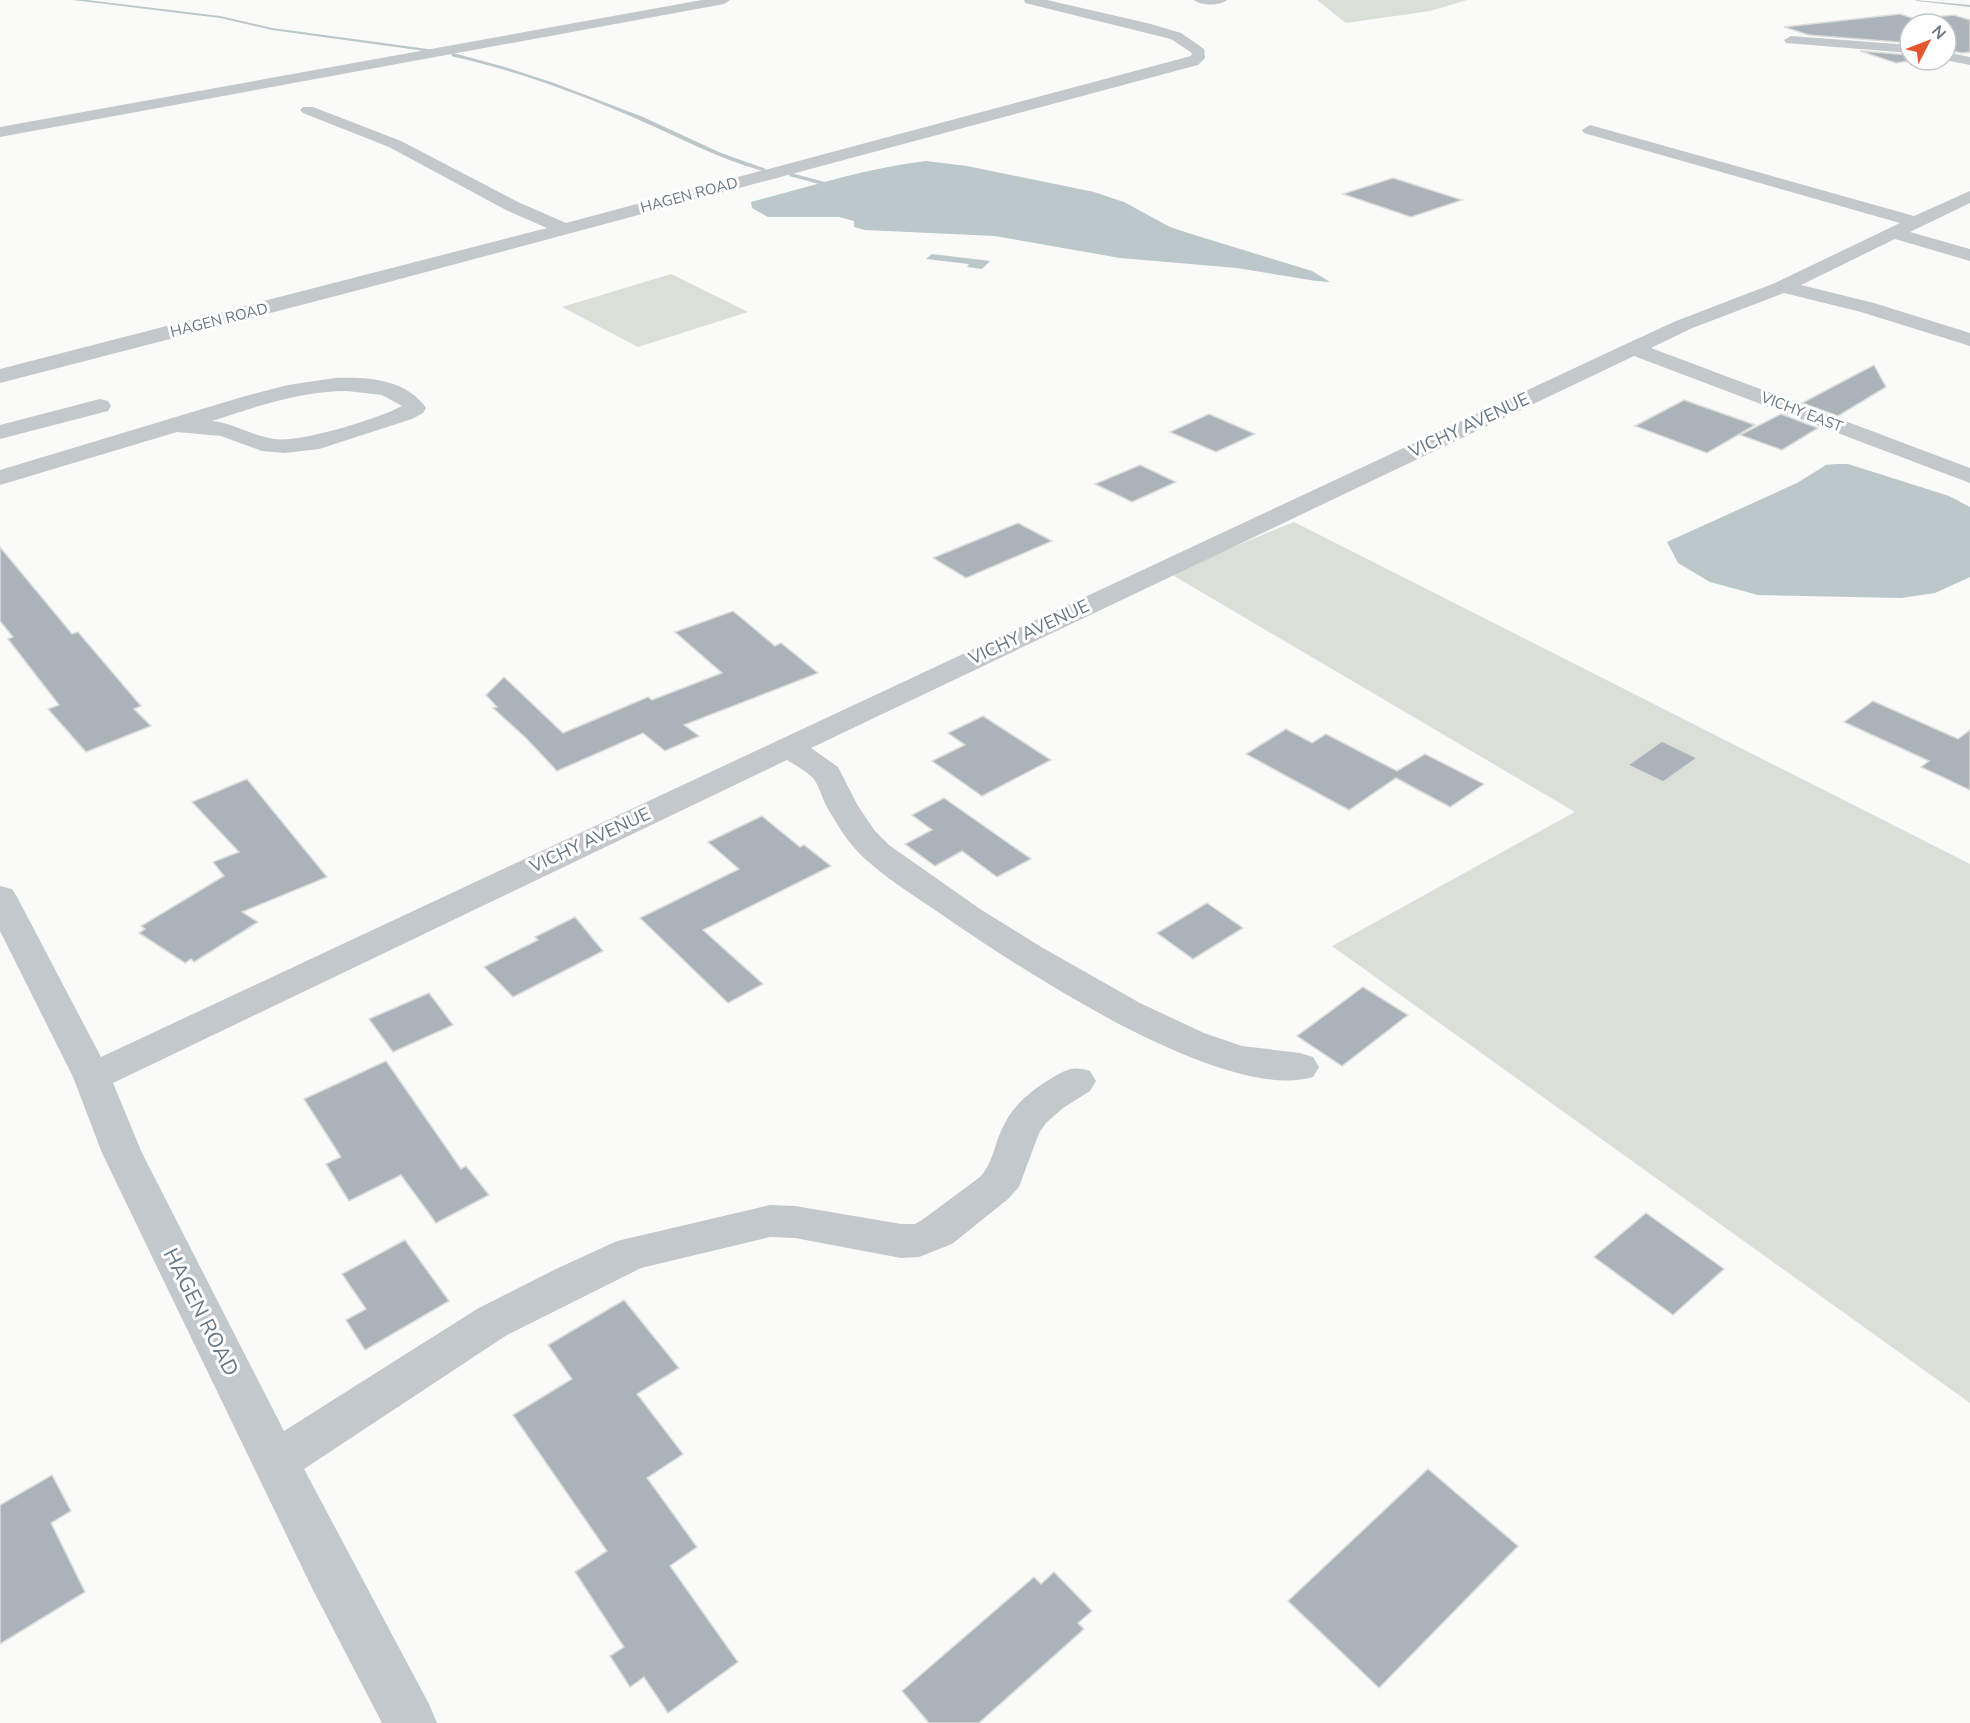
<svg xmlns="http://www.w3.org/2000/svg" width="1970" height="1723" font-family="'Nunito Sans',sans-serif">
  <style>
    .green { fill: #dadfd7 }
    .water { fill: #bbc7cb }
    .lines { fill: none; stroke-linecap: round; stroke-linejoin: round }
    .stream { fill: #bbc7cb; fill-rule: evenodd }
    .building { fill: #aab3b9; stroke: #dcdcda; stroke-width: 1.5 }
    .minor { fill: #c3c8cc; fill-rule: evenodd }
    .labels { text-anchor: middle; stroke-width: 6; stroke-linejoin: round; paint-order: stroke }
    .far-street-label { font-size: 15px; fill: #657683; stroke: #fff }
    .street-label { font-size: 18px; fill: #657683; stroke: #fff }
    .near-street-label { font-size: 21px; fill: #657683; stroke: #fff }
  </style>
  <rect width="100%" height="100%" fill="#fafaf8"/>
  <g class="green">
    <path d="M1317,0H1467L1430,11L1346,23Z"/>
    <path d="M671,274L748,312L638,347L562,307Z"/>
    <path d="M1294,522L1970,864V1403L1332,946L1575,812L1169,573Z"/>
  </g>
  <g class="water">
    <path d="M926,161L967,166L1094,192L1124,202L1170,227L1188,233L1312,271L1330,282L1316,281L1237,268L1120,258L995,236L865,230L854,227V221L839,217H768L752,208L751,202C809,187 866,168 926,161Z"/>
    <path d="M932,254L990,261L982,269L967,267L969,264L926,259Z"/>
    <path d="M1836,464H1848L1949,496L1970,507V577L1935,593L1901,598L1758,595L1710,582L1678,563L1667,542L1797,483L1826,465Z"/>
  </g>
  <g class="lines">
    <g class="stream">
      <path d="M73,0H87L220,16L272,28L435,50L432,52L272,30L220,18Z"/>
      <path d="M1915,0L1970,5V7L1917,1Z"/>
      <path d="M453,53L505,67L554,83L643,117L721,153L766,169L763,171C718,159 679,137 637,119C578,93 514,70 451,56Z"/>
      <path d="M791,173L825,182L826,183L823,185L789,176Z"/>
    </g>
  </g>
  <g class="building">
    <path d="M1900,14L1915,19L1954,15L1970,20V52L1962,53L1946,50V24H1910V43L1809,35L1784,27Z"/>
    <path d="M1860,51L1910,55V60H1914L1896,63Z"/>
    <path d="M1393,178L1462,200L1411,217L1343,194Z"/>
    <path d="M1874,365L1886,387L1838,416L1802,403Z"/>
    <path d="M1684,400L1755,425L1707,453L1635,426Z"/>
    <path d="M1209,414L1255,434L1216,452L1170,432Z"/>
    <path d="M1781,414L1818,428L1782,450L1740,435Z"/>
    <path d="M1140,465L1176,482L1132,502L1095,484Z"/>
    <path d="M1018,523L1052,541L966,578L933,558Z"/>
    <path d="M0,547L72,634L78,632L141,706L134,709L151,726L86,752L48,709L59,705L8,639L13,637L0,621Z"/>
    <path d="M733,611L775,646L781,643L818,673L684,725L699,736L665,751L643,733L557,771L526,738L493,708L497,707L486,695L504,677L563,733L648,697L652,700L722,673L675,632Z"/>
    <path d="M1873,701L1958,739L1970,730V790L1921,767L1929,761L1844,722Z"/>
    <path d="M983,716L1051,760L982,796L932,761L965,745L948,733Z"/>
    <path d="M1286,729L1312,743L1326,734L1397,771L1425,754L1484,784L1450,807L1396,778L1349,810L1246,754Z"/>
    <path d="M1662,741L1697,758L1663,782L1628,765Z"/>
    <path d="M247,779L327,877L242,912L258,922L194,962L191,959L185,963L139,933L145,929L141,926L224,876L213,862L239,852L192,802Z"/>
    <path d="M944,798L1031,859L997,877L962,851L935,866L905,844L932,830L912,815Z"/>
    <path d="M762,816L800,847L804,845L831,866L703,930L763,984L728,1003L640,918L739,869L708,842Z"/>
    <path d="M1207,903L1243,928L1193,959L1157,933Z"/>
    <path d="M575,917L603,951L513,997L484,967L538,940L535,937Z"/>
    <path d="M1363,987L1408,1015L1342,1066L1297,1036Z"/>
    <path d="M429,993L453,1025L393,1052L369,1019Z"/>
    <path d="M386,1061L461,1169L466,1166L489,1195L436,1223L401,1175L349,1201L326,1164L341,1157L304,1099Z"/>
    <path d="M1646,1213L1724,1269L1673,1315L1594,1257Z"/>
    <path d="M405,1240L449,1301L365,1350L346,1320L366,1309L342,1274Z"/>
    <path d="M624,1300L679,1368L637,1394L683,1454L647,1478L697,1547L670,1566L738,1662L668,1713L644,1677L630,1687L610,1656L624,1647L575,1572L607,1551L513,1415L572,1379L548,1345Z"/>
    <path d="M1428,1469L1518,1546L1379,1688L1288,1601Z"/>
    <path d="M52,1475L71,1511L51,1523L85,1592L0,1644V1505Z"/>
    <path d="M1054,1572L1092,1611L1078,1623L1084,1629L979,1723H929L902,1691L1034,1577L1041,1584Z"/>
  </g>
  <g class="lines">
    <g class="minor">
      <path d="M702,0H730L724,4L0,137V127Z"/>
      <path d="M1024,0H1047L1151,24L1181,33L1204,49L1205,58L1198,65L355,291L0,383V369L547,228L506,210L389,147L303,113L300,110L303,107H313L401,141L518,202L566,223L1191,56L1192,53L1171,39L1025,3Z"/>
      <path d="M1194,0H1227C1220,6 1201,6 1194,0Z"/>
      <path d="M1791,36L1910,45V53L1786,43L1784,40Z"/>
      <path d="M1946,52L1970,57V65L1945,60Z"/>
      <path d="M1590,125L1914,216L1970,191V203L1910,232L1970,249V261L1895,239L1801,285L1874,303L1970,333V346L1861,312L1784,293L1690,329L1651,348L1970,468V483L1634,356L811,748L838,767L858,806L875,831L889,845L980,909L1043,948L1140,1003L1204,1033L1242,1046L1300,1053L1313,1057L1319,1067L1313,1077C1222,1104 1013,964 938,912C913,895 886,878 864,858C849,844 837,825 827,807C822,798 819,785 813,778C806,771 795,765 787,760L113,1083L142,1153L284,1431L477,1309L556,1269L617,1241L770,1205L795,1206L901,1224H915L922,1220L980,1177C992,1164 994,1147 1001,1131C1011,1107 1030,1091 1052,1078C1067,1069 1073,1066 1090,1071L1096,1081L1090,1091L1063,1108L1046,1123L1039,1133L1019,1187L1008,1199L952,1244L919,1257L901,1258L795,1238L770,1237L641,1268L507,1335L304,1469L429,1704L437,1723H382L313,1590L102,1153L73,1077L0,931V886L12,889L17,897L101,1057L1626,344L1676,321L1775,283L1900,223L1584,133L1582,130Z"/>
      <path d="M335,378C368,377 406,379 426,408L423,413L412,419L319,449L285,453L262,451L221,436L177,432L0,485V470L242,397L288,385ZM347,391L382,395L402,406C378,419 300,443 274,439C252,436 234,423 212,421C255,407 301,391 347,391Z"/>
      <path d="M100,399L108,401L111,406L108,411L0,439V425Z"/>
    </g>
  </g>
  <g class="labels">
    <g class="far-street-label">
      <text transform="translate(689 195) rotate(-15)" y="5">HAGEN ROAD</text>
      <text transform="translate(219 320) rotate(-14)" y="5">HAGEN ROAD</text>
      <text transform="translate(1802 412) rotate(21)" y="5">VICHY EAST</text>
    </g>
    <g class="street-label">
      <text transform="translate(1469 425) rotate(-25)" y="6">VICHY AVENUE</text>
      <text transform="translate(1029 632) rotate(-25)" y="6">VICHY AVENUE</text>
      <text transform="translate(590 840) rotate(-25)" y="6">VICHY AVENUE</text>
    </g>
    <g class="near-street-label">
      <text transform="translate(201 1312) rotate(63)" y="7">HAGEN ROAD</text>
    </g>
  </g>
  <g transform="translate(1928 42) rotate(48)"><circle r="28" fill="#ffffff" stroke="#c1c8cd" stroke-width="1.5"/>
  <path d="M0-4.5L10 22L0 15L-10 22Z" fill="#e4572e"/>
  <text y="-9" font-size="16" font-weight="bold" text-anchor="middle" fill="#657683">N</text>
  </g>
</svg>
